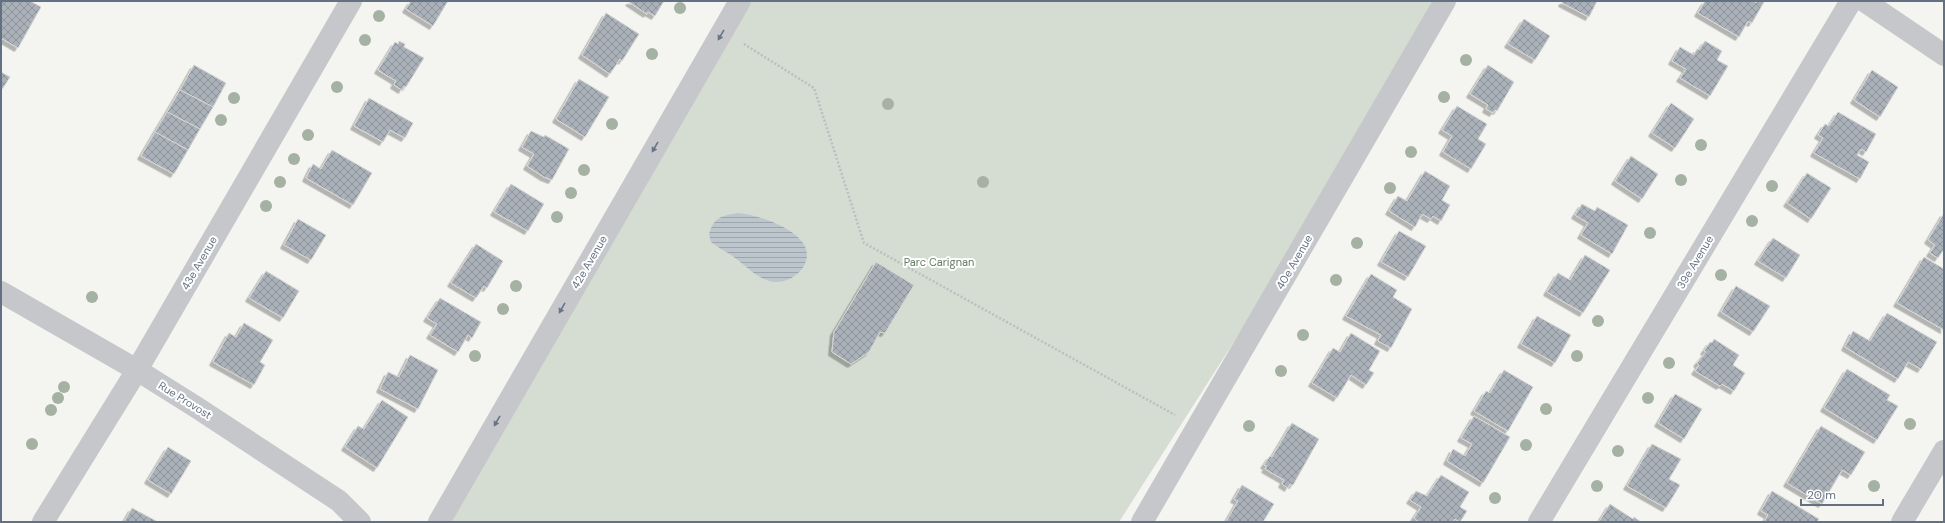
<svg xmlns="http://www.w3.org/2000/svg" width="1945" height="523" font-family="'DM Sans',sans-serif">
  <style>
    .park { fill: #d5dcd2 }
    .water { fill: url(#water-rules) }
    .building { fill: url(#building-cross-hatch); stroke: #d6d6d4; filter: url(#shadow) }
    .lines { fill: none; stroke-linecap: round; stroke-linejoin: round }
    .path { stroke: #bcbec0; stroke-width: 2.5; stroke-dasharray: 2 2; stroke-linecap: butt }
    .minor { stroke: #c5c7cb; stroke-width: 22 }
    .tertiary { stroke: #c5c7cb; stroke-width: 22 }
    .tree { fill: #a5b1a2 }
    .oneway { fill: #687587 }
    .labels { text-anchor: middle; stroke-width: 4; stroke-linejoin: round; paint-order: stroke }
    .street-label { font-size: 11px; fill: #637183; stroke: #fff }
    .park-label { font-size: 11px; fill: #647a62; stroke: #fff }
  </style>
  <defs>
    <pattern id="water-rules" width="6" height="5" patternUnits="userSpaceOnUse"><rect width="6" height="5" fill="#bdc6cd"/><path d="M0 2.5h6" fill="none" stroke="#9da5ac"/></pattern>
    <pattern id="building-cross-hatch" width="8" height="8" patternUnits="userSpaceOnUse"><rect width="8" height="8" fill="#aab1b8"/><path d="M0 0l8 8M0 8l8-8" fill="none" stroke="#8e949b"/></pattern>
    <filter id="shadow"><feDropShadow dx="-3.5" dy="3.5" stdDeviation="0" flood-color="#0004"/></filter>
  </defs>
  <rect width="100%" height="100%" fill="#f4f5f1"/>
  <path class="park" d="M743,1H1451L1119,522H443Z"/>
  <path class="water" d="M738,213C757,215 792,226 803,243C817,263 791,287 769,281C754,276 744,264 731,255C725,251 717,247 711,242L709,234C714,217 721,216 738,213Z"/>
  <g class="building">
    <path d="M1,1H30L41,7L18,48L1,38Z"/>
    <path d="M411,1H448L433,26L406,9Z"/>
    <path d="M630,1H664L655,16L648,12L647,14L629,2Z"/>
    <path d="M1563,1H1597L1589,17L1562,3Z"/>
    <path d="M1705,1H1753L1756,3L1757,1L1764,2L1752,23L1748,21L1739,37L1698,13Z"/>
    <path d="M606,13L639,34L622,61L620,59L610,74L582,55Z"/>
    <path d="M1524,19L1550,36L1535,60L1508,44Z"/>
    <path d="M399,41L405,44L404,47L424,58L406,87L404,86L402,90L394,85L396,81L378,70L395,42L398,44Z"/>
    <path d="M1705,41L1722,51L1717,60L1728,66L1710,96L1680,78L1686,69L1672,61L1680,47L1694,55L1697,49L1699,50Z"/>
    <path d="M194,65L226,83L213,107L180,90Z"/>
    <path d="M1488,65L1514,82L1497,111L1495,110L1493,113L1486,109L1488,105L1470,94Z"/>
    <path d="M1872,70L1898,87L1880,117L1854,100Z"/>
    <path d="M1,72L10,77L1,91Z"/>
    <path d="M579,79L609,97L585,137L556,119Z"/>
    <path d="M180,90L213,107L200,129L167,112Z"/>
    <path d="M369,98L413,123L405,138L390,130L383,142L354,126Z"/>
    <path d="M1671,103L1694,119L1675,148L1652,133Z"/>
    <path d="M1457,106L1487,124L1478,139L1486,144L1471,169L1443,152L1452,136L1442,130Z"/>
    <path d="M167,112L200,129L188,150L155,132Z"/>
    <path d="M1838,112L1876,134L1866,152L1861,149L1857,155L1869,162L1860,179L1814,153L1823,138L1818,135L1825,124L1829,126Z"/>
    <path d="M531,131L544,137L545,135L569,149L552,180L544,177L527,166L534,154L522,147Z"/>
    <path d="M155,132L188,150L174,174L141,156Z"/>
    <path d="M332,150L372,173L353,205L306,178L313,164L321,169Z"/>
    <path d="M1631,156L1658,174L1642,199L1615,181Z"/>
    <path d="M1425,171L1450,186L1442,200L1450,205L1441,221L1433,216L1431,219L1422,214L1415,227L1389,211L1398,196L1407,201Z"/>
    <path d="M1807,173L1831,188L1811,219L1787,203Z"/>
    <path d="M511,184L544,204L528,231L494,212Z"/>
    <path d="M1582,204L1595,211L1597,207L1628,225L1612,254L1581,235L1588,223L1575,215Z"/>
    <path d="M1944,213V249L1938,258L1930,253L1935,245L1928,240Z"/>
    <path d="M298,219L326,235L311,260L284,245Z"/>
    <path d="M1399,231L1426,246L1408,277L1381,262Z"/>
    <path d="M1773,238L1800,255L1786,278L1758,261Z"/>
    <path d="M476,244L503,261L487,288L484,286L476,298L451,283Z"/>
    <path d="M1585,255L1610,270L1583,313L1547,292L1558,273L1570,280Z"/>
    <path d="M1924,257L1944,269V330L1897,303Z"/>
    <path d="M876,262L914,285L885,333L880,332L869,352L851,364L832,352L834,332Z"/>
    <path d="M266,271L299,291L283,318L249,298Z"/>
    <path d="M1371,274L1397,290L1393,297L1412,309L1391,348L1378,341L1381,335L1346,316Z"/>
    <path d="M1736,286L1770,306L1753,332L1721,312Z"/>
    <path d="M440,298L481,322L472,338L468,335L458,352L430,335L437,324L427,318Z"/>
    <path d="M1887,313L1937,342L1921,369L1908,362L1898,379L1845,347L1853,331L1870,341Z"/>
    <path d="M1537,316L1571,335L1555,363L1521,344Z"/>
    <path d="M244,323L273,340L260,362L265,365L254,385L213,362L229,333L236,337Z"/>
    <path d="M1351,333L1380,351L1369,370L1374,373L1366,385L1351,375L1337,398L1312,383L1333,348L1340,352Z"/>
    <path d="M1714,339L1739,355L1733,365L1745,373L1734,391L1722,384L1720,386L1695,371L1699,365L1697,363L1706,352L1704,351L1710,342L1712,343Z"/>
    <path d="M410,355L438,370L418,409L380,389L388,372L399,377Z"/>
    <path d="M1847,369L1890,395L1887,400L1898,406L1877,440L1824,408Z"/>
    <path d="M1504,370L1533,387L1508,431L1474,411L1486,391L1490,393Z"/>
    <path d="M1675,394L1702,409L1684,439L1658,423Z"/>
    <path d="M382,400L408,417L377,468L345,447L358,426L364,429Z"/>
    <path d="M1474,416L1510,437L1483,483L1447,461L1453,449L1465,456L1472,444L1461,438Z"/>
    <path d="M1292,423L1319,439L1293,485L1290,484L1288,488L1282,484L1284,480L1265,469L1267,466L1264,465L1270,456L1272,457Z"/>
    <path d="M1821,426L1865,452L1851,475L1842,470L1822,504L1787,483Z"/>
    <path d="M1652,444L1681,459L1669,479L1680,485L1666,508L1627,486Z"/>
    <path d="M168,447L191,461L171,494L148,480Z"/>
    <path d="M1441,475L1469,492L1460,507L1467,511L1460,522L1455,519L1453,522H1419L1414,518L1421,507L1410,500L1416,491L1427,496Z"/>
    <path d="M1242,485L1274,504L1263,522H1226L1238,501L1234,499Z"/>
    <path d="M1772,491L1819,519L1817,522H1764L1768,515L1761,511Z"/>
    <path d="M1610,504L1633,519L1634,517L1641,522H1599Z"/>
    <path d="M132,508L158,522H124Z"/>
  </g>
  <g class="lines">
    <path class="path" d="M744,44L814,88L864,243L1175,415"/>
    <g class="minor">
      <path d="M1864,1L1944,55"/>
      <path d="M43,522L137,370L351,1"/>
      <path d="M439,522L740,1"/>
      <path d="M1142,522L1445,1"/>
      <path d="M1539,522L1851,1"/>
      <path d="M1902,522L1944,451"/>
    </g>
    <path class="tertiary" d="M1,292L137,370L196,407L339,501L360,522"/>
  </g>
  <g class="tree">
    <circle cx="680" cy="8" r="6"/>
    <circle cx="379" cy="16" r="6"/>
    <circle cx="365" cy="40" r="6"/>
    <circle cx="652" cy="54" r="6"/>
    <circle cx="1466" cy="60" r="6"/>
    <circle cx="337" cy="87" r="6"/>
    <circle cx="1444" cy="97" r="6"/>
    <circle cx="234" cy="98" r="6"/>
    <circle cx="888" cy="104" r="6"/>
    <circle cx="221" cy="120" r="6"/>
    <circle cx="612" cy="124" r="6"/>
    <circle cx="308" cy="135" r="6"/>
    <circle cx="1701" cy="145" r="6"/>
    <circle cx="1411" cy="152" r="6"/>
    <circle cx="294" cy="159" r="6"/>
    <circle cx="584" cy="170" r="6"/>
    <circle cx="1681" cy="180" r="6"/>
    <circle cx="280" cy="182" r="6"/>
    <circle cx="983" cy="182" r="6"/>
    <circle cx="1772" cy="186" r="6"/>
    <circle cx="1390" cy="188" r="6"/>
    <circle cx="571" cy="193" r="6"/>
    <circle cx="266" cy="206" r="6"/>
    <circle cx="557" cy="217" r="6"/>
    <circle cx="1752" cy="221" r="6"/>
    <circle cx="1650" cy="233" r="6"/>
    <circle cx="1357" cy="243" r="6"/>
    <circle cx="1721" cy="275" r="6"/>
    <circle cx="1336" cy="280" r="6"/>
    <circle cx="516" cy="286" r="6"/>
    <circle cx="92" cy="297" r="6"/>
    <circle cx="503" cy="309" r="6"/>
    <circle cx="1598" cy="321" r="6"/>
    <circle cx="1303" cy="335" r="6"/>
    <circle cx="475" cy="356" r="6"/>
    <circle cx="1577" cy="356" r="6"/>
    <circle cx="1669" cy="363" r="6"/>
    <circle cx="1281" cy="371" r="6"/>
    <circle cx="64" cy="387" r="6"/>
    <circle cx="58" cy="398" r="6"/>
    <circle cx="1648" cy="398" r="6"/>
    <circle cx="1546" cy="409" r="6"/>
    <circle cx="51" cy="410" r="6"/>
    <circle cx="1910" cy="424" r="6"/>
    <circle cx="1249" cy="426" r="6"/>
    <circle cx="32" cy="444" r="6"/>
    <circle cx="1526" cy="445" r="6"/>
    <circle cx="1618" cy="451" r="6"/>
    <circle cx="1597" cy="486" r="6"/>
    <circle cx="1874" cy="486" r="6"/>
    <circle cx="1495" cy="498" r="6"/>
  </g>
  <defs><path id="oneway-solid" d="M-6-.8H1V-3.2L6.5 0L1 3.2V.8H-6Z"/></defs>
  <g class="oneway">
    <use href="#oneway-solid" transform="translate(721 35) rotate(120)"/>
    <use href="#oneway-solid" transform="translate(655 147) rotate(120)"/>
    <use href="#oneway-solid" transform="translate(562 308) rotate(120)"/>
    <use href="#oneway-solid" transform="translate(497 421) rotate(120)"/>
  </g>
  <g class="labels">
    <g class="street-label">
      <text transform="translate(589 262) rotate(-60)" y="4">42e Avenue</text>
      <text transform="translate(1294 262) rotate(-60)" y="4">40e Avenue</text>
      <text transform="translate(1695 262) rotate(-59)" y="4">39e Avenue</text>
      <text transform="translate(199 263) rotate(-60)" y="4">43e Avenue</text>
      <text transform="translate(185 400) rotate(32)" y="4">Rue Provost</text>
    </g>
    <g class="park-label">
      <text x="939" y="266">Parc Carignan</text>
    </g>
  </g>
  <rect width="1945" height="523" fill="none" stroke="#637183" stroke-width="4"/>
  <path d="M1801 499v6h82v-6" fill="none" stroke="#637183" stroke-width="2"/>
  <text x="1807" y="499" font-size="12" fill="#637183" stroke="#ffffff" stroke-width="3" paint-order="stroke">20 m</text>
</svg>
